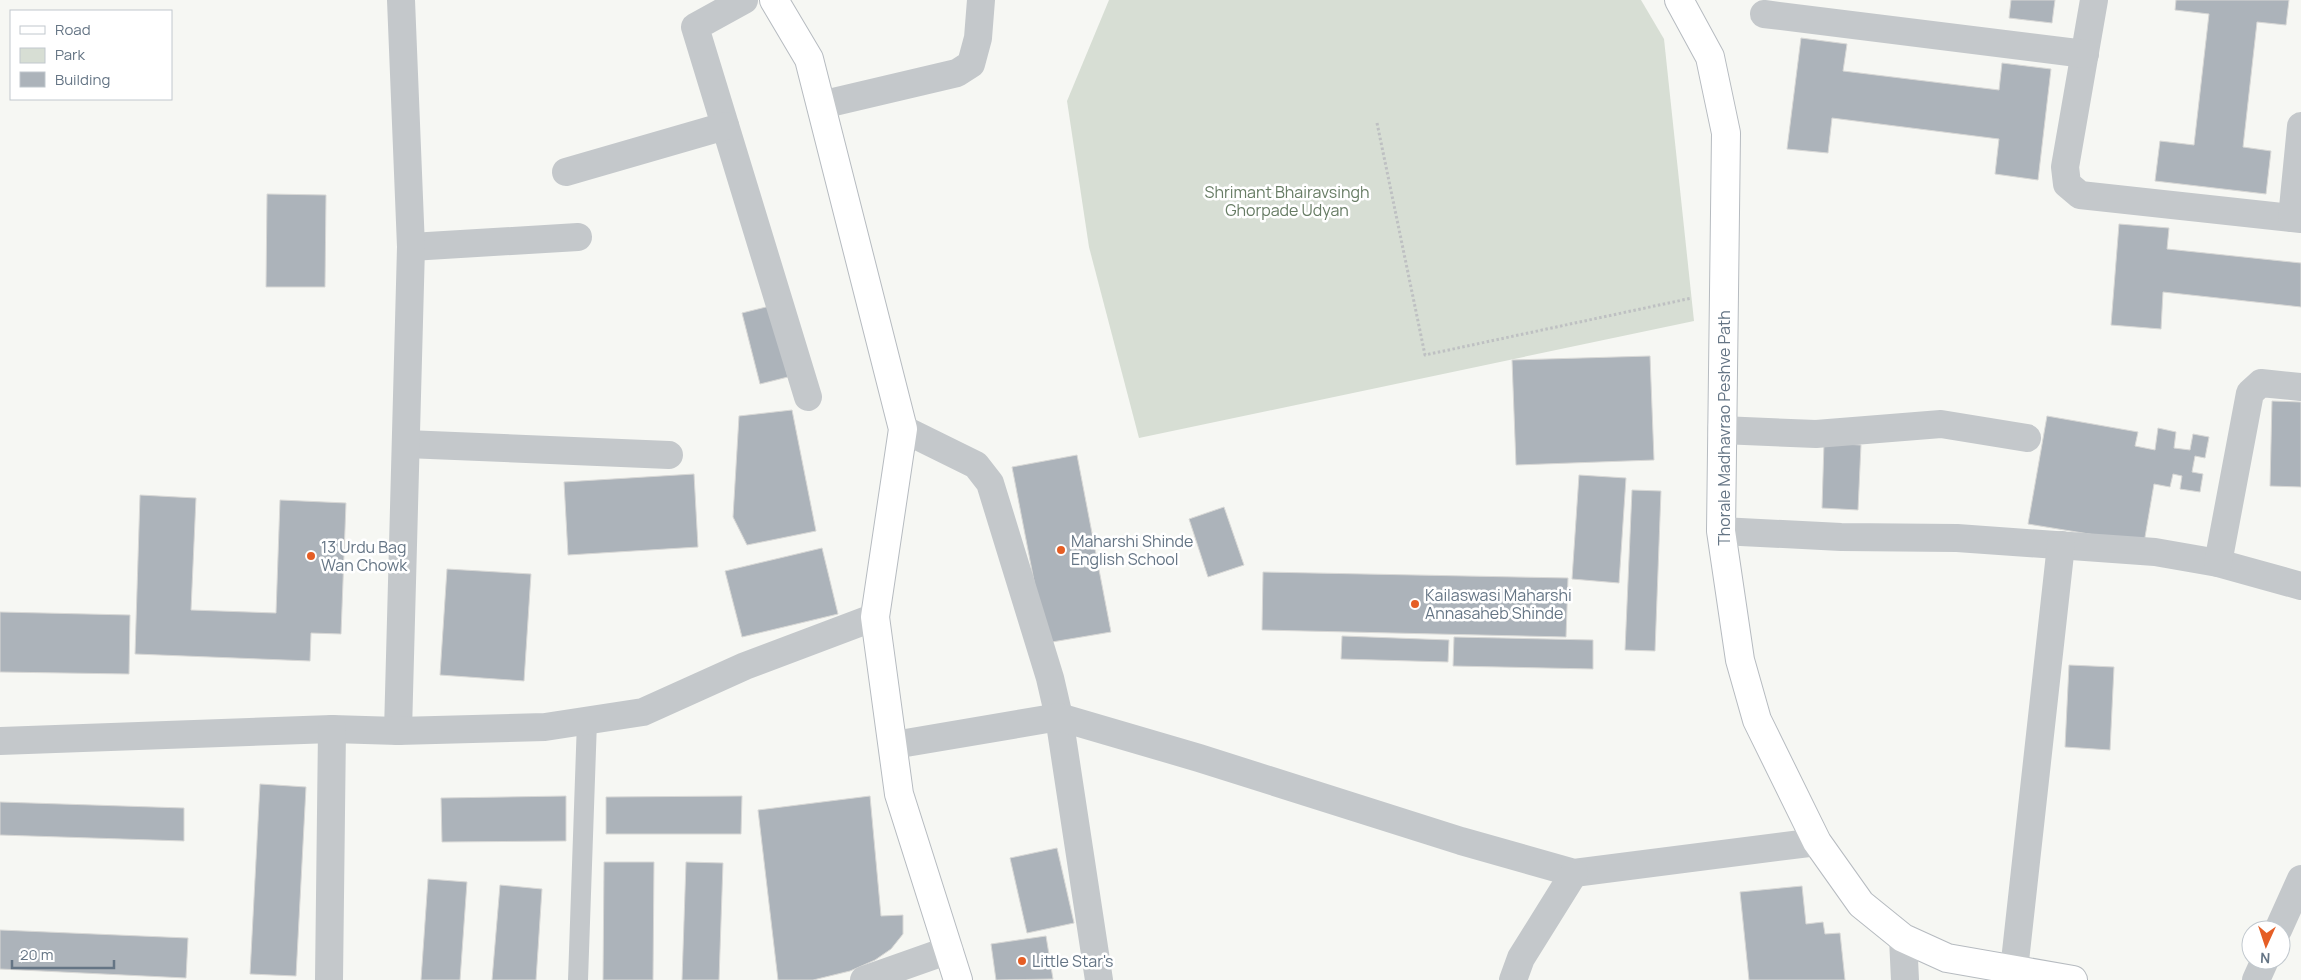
<svg xmlns="http://www.w3.org/2000/svg" width="2301" height="980" font-family="Manrope,sans-serif">
  <style>
    .green { fill: #d7ded4 }
    .building { fill: #acb3ba; stroke: #d8d8d6 }
    .lines { fill: none; stroke-linecap: round; stroke-linejoin: round }
    .secondary-casing { stroke: #b6bbc0; stroke-width: 30 }
    .path { stroke: #bec0c2; stroke-width: 3; stroke-dasharray: 2.5 2.5; stroke-linecap: butt }
    .lane { stroke: #c4c8cb; stroke-width: 20 }
    .street { stroke: #c4c8cb; stroke-width: 28 }
    .secondary { stroke: #fff; stroke-width: 28 }
    .poi-dot { fill: #e55e25; stroke: #fff; stroke-width: 2 }
    .labels { text-anchor: middle; stroke-width: 5; stroke-linejoin: round; paint-order: stroke }
    .park-label { font-size: 16px; fill: #677c64; stroke: #fff }
    .street-label { font-size: 16px; fill: #657585; stroke: #fff }
    .poi-label { font-size: 16px; fill: #657585; stroke: #fff; text-anchor: start }
  </style>
  <rect width="100%" height="100%" fill="#f6f7f3"/>
  <path class="green" d="M1109,0H1641L1664,39L1694,321L1139,438L1089,247L1067,101Z"/>
  <g class="building">
    <path d="M2011,0H2055L2052,23L2009,18Z"/>
    <path d="M2176,0H2289L2286,25L2257,22L2243,147L2271,151L2266,194L2155,181L2160,141L2194,145L2209,14L2175,10Z"/>
    <path d="M1801,38L1847,44L1843,71L1999,90L2002,63L2051,69L2038,180L1995,174L1999,139L1832,118L1828,153L1787,149Z"/>
    <path d="M267,194L326,195L325,287H266Z"/>
    <path d="M2119,224L2169,228L2167,249L2301,263V307L2163,292L2161,329L2111,325Z"/>
    <path d="M770,306L788,377L760,384L742,313Z"/>
    <path d="M1650,356L1654,460L1516,465L1512,360Z"/>
    <path d="M2272,401L2301,402V487L2270,486Z"/>
    <path d="M792,410L816,531L747,545L733,517L739,416Z"/>
    <path d="M2047,416L2138,432L2135,446L2155,450L2158,428L2176,432L2174,448L2190,450L2193,434L2209,437L2205,458L2195,456L2192,472L2203,474L2200,492L2180,489L2182,476L2173,474L2170,487L2154,484L2144,543L2028,524Z"/>
    <path d="M1824,443L1861,445L1858,510L1822,508Z"/>
    <path d="M1077,455L1111,632L1046,643L1012,467Z"/>
    <path d="M694,474L698,547L568,555L564,482Z"/>
    <path d="M1579,475L1626,478L1619,583L1572,579Z"/>
    <path d="M1632,490L1661,491L1655,651L1625,650Z"/>
    <path d="M140,495L196,498L191,610L276,613L280,500L346,503L341,634L311,633L310,661L135,654Z"/>
    <path d="M1224,507L1244,565L1208,577L1189,519Z"/>
    <path d="M822,548L838,614L742,637L725,571Z"/>
    <path d="M447,569L531,574L524,681L440,675Z"/>
    <path d="M1263,572L1568,578L1566,637L1262,630Z"/>
    <path d="M0,612L130,615L129,674L0,672Z"/>
    <path d="M1342,636L1449,640L1448,662L1341,659Z"/>
    <path d="M1454,637L1593,640V669L1453,666Z"/>
    <path d="M2069,665L2114,667L2110,750L2065,747Z"/>
    <path d="M260,784L306,787L296,976L250,974Z"/>
    <path d="M566,796V841L442,842L441,798Z"/>
    <path d="M742,796L741,834H606V797Z"/>
    <path d="M870,796L881,916L903,915V934L891,949L875,960L850,971L813,980H778L758,810Z"/>
    <path d="M0,802L184,808V841L0,835Z"/>
    <path d="M1057,848L1074,923L1027,933L1010,858Z"/>
    <path d="M604,862H654L653,980H603Z"/>
    <path d="M686,862L723,863L719,980H682Z"/>
    <path d="M428,879L467,882L460,980H421Z"/>
    <path d="M500,885L542,889L536,980H492Z"/>
    <path d="M1802,886L1806,924L1823,922L1825,934L1840,933L1845,980H1749L1740,892Z"/>
    <path d="M0,930L188,938L186,978L0,969Z"/>
    <path d="M1046,936L1053,979L996,980L991,944Z"/>
  </g>
  <g class="lines">
    <defs>
      <g id="secondary">
        <path d="M774,0L809,59L903,429L875,617L899,794L958,980"/>
        <path d="M1679,0L1710,57L1726,133L1721,531L1740,660L1757,720L1817,842L1861,904L1903,938L1947,958L2073,980"/>
      </g>
    </defs>
    <use href="#secondary" class="secondary-casing"/>
    <path class="path" d="M1377,123L1425,355L1692,298"/>
    <path class="lane" d="M578,980L587,721"/>
    <g class="street">
      <path d="M744,0L695,27L808,397"/>
      <path d="M2094,0L2065,167L2067,184L2080,195L2301,219"/>
      <path d="M1764,14L2085,54"/>
      <path d="M821,105L957,73L971,64L978,38L981,0"/>
      <path d="M566,172L725,126"/>
      <path d="M2292,218L2301,126"/>
      <path d="M411,247L578,237"/>
      <path d="M903,429L976,465L990,483L1050,678L1059,717L1099,980"/>
      <path d="M1721,430L1816,434L1941,424L2027,438"/>
      <path d="M406,444L669,455"/>
      <path d="M1721,531L1841,537L1957,538L2155,552L2218,563L2301,586"/>
      <path d="M2218,563L2250,393L2261,383L2301,387"/>
      <path d="M398,731L411,247L401,0"/>
      <path d="M0,741L332,729L398,731L545,727L643,712L745,666L875,617"/>
      <path d="M894,745L1059,717L1199,758L1461,841L1574,873L1817,842"/>
      <path d="M2278,930L2301,879"/>
      <path d="M1903,938L1905,980"/>
      <path d="M2014,970L2061,545"/>
      <path d="M329,980L332,729"/>
      <path d="M864,980L949,950"/>
      <path d="M1513,980L1521,958L1574,873"/>
      <path d="M2256,980L2265,960"/>
    </g>
    <use href="#secondary" class="secondary"/>
  </g>
  <g class="poi-dot">
    <circle cx="1061" cy="550" r="5"/>
    <circle cx="311" cy="556" r="5"/>
    <circle cx="1415" cy="604" r="5"/>
    <circle cx="1022" cy="961" r="5"/>
  </g>
  <g class="labels">
    <g class="park-label">
      <text x="1287" y="198">Shrimant Bhairavsingh<tspan x="1287" dy="18">Ghorpade Udyan</tspan></text>
    </g>
    <g class="street-label">
      <text transform="translate(1724 428) rotate(-90)" y="6">Thorale Madhavrao Peshve Path</text>
    </g>
    <g class="poi-label">
      <text x="1071" y="547">Maharshi Shinde<tspan x="1071" dy="18">English School</tspan></text>
      <text x="321" y="553">13 Urdu Bag<tspan x="321" dy="18">Wan Chowk</tspan></text>
      <text x="1425" y="601">Kailaswasi Maharshi<tspan x="1425" dy="18">Annasaheb Shinde</tspan></text>
      <text x="1032" y="967">Little Star's</text>
    </g>
  </g>
  <rect x="10" y="10" width="162" height="90" fill="#ffffff" stroke="#c1c8ce"/>
  <rect x="20" y="26" width="25" height="8" fill="#ffffff" stroke="#c1c8ce"/>
  <text x="55" y="35" font-size="15" fill="#657585">Road</text>
  <rect x="20" y="48" width="25" height="15" fill="#d7ded4" stroke="#c1c8ce"/>
  <text x="55" y="60" font-size="15" fill="#657585">Park</text>
  <rect x="20" y="72" width="25" height="15" fill="#acb3ba" stroke="#c1c8ce"/>
  <text x="55" y="85" font-size="15" fill="#657585">Building</text>
  <g transform="translate(2266 945) rotate(183)"><circle r="24" fill="#ffffff" stroke="#c1c8ce"/>
  <path d="M0-4L9 19L0 12L-9 19Z" fill="#e55e25"/>
  <text y="-8" font-size="14" font-weight="bold" text-anchor="middle" fill="#657585">N</text>
  </g>
  <path d="M12 960v8h102v-8" fill="none" stroke="#657585" stroke-width="2.5"/>
  <text x="20" y="960" font-size="15" fill="#657585" stroke="#ffffff" stroke-width="4" paint-order="stroke">20 m</text>
</svg>
